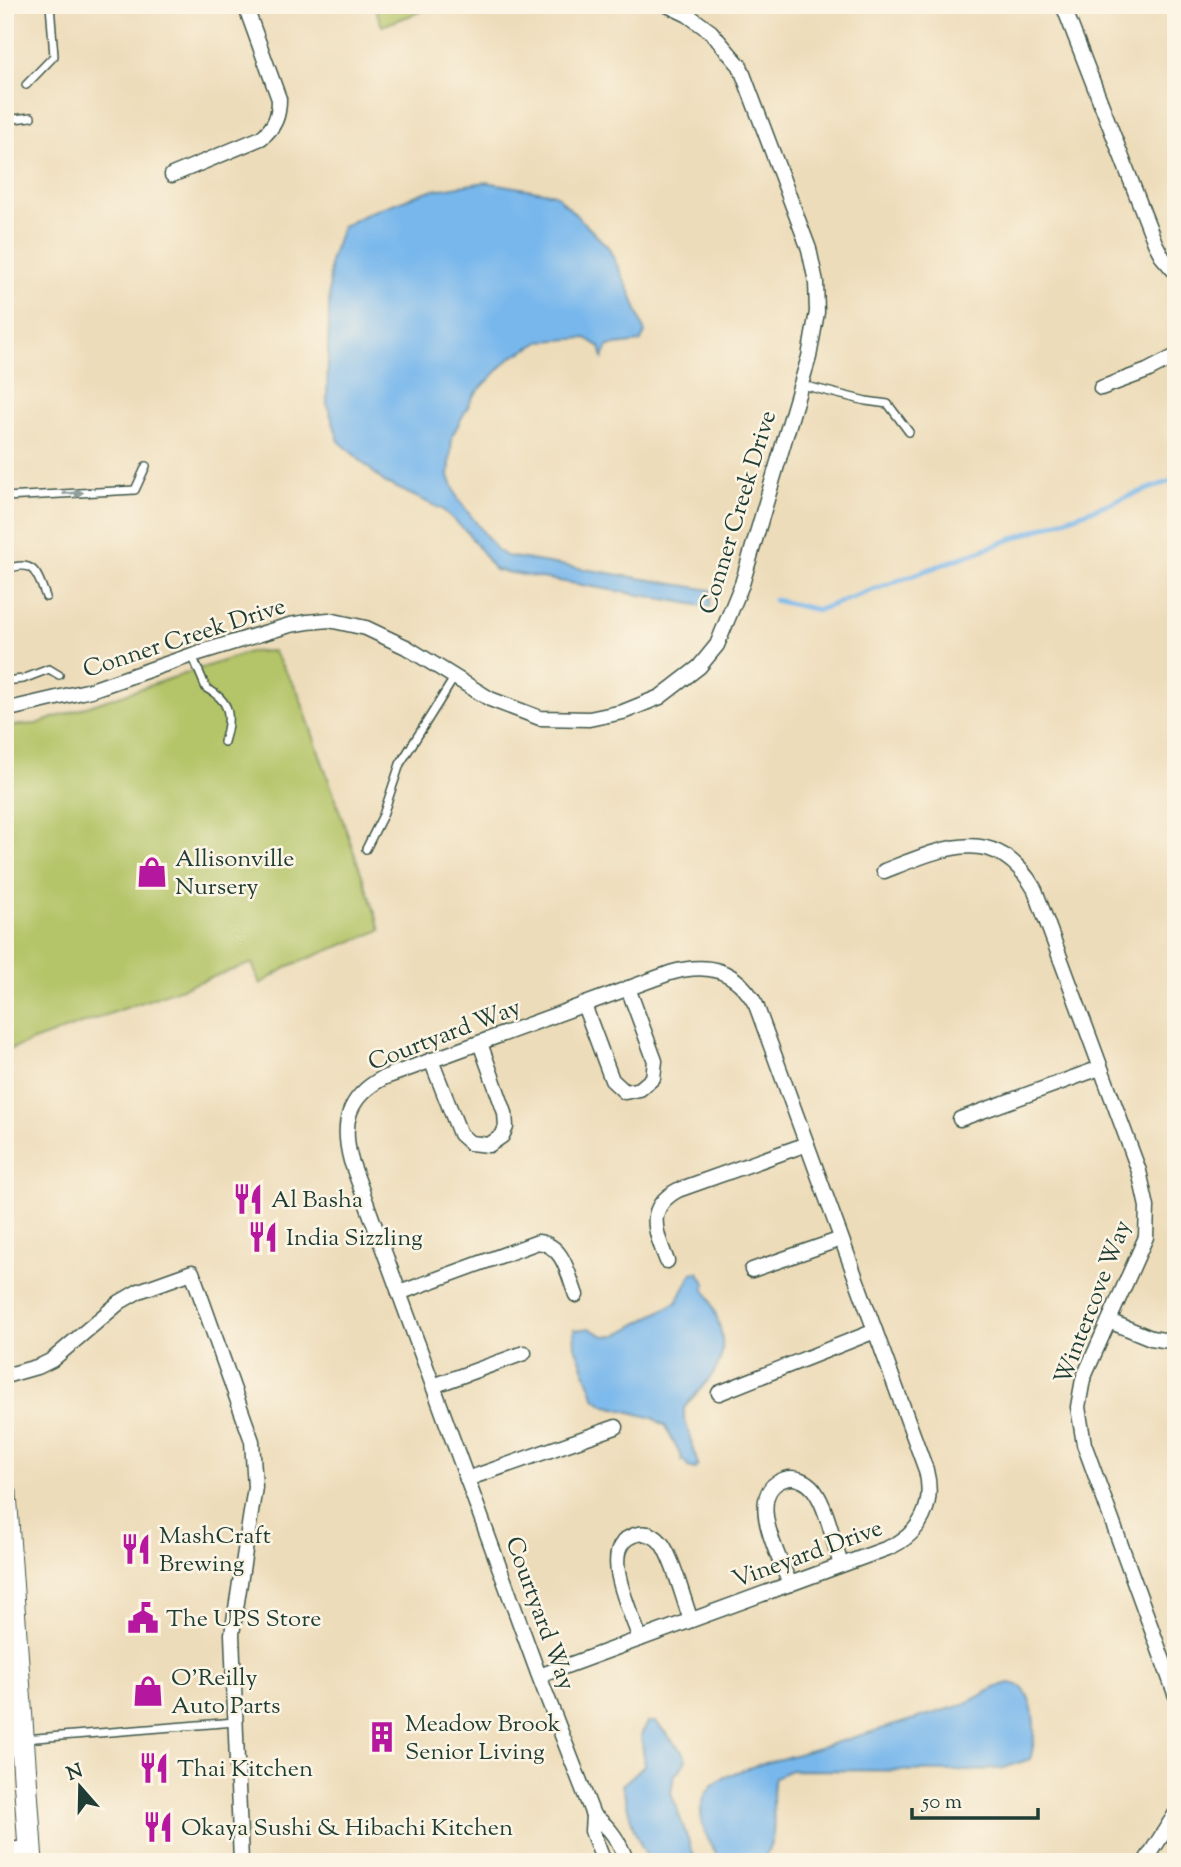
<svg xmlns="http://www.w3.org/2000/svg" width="1181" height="1867" font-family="'Sorts Mill Goudy',serif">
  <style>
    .green { fill: #b4c467; stroke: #6a804e; stroke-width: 2 }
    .water { fill: #78b7ec; stroke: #4c7a90; stroke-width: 2 }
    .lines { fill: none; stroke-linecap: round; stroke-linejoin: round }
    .stream { stroke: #78b7ec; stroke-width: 5 }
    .lane-casing { stroke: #3e5548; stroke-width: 10 }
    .street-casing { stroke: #3e5548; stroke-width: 17 }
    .primary-casing { stroke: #3e5548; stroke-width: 25 }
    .lane { stroke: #fff; stroke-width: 7 }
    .street { stroke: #fff; stroke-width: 14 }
    .primary { stroke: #fff; stroke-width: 23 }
    .oneway { fill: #8f9e9a }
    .labels { text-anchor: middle; stroke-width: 5; stroke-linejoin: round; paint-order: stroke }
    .street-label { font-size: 24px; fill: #1f3d34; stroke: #fcf5e5 }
    .poi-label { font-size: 24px; fill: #1f3d34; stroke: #fcf5e5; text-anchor: start }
  </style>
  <rect width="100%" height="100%" fill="#fcf5e5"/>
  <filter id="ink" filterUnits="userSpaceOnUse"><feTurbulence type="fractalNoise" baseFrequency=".0143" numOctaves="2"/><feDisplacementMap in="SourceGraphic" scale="14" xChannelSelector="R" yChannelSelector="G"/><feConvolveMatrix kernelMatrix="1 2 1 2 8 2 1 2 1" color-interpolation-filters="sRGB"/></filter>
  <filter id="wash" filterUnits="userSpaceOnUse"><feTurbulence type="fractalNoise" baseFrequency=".00686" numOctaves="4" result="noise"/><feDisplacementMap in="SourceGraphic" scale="28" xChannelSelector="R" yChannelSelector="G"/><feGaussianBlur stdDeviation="1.57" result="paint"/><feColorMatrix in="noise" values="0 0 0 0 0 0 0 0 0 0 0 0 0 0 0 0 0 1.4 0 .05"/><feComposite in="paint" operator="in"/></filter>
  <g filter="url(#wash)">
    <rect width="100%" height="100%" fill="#eddcb9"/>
    <g class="green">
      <path d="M374,5H421L423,11L382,26Z"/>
      <path d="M273,651L298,692L381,930L289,966L260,984L252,963L5,1051V726L36,724L249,652Z"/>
    </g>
    <g class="water">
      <path d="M486,182L555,194L608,247L631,294L645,333L640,342L608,346L603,358L600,347L586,338L542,341L510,358L474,395L452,436L449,476L458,499L497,550L506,556L711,590L710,607L495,570L467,532L442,509L384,482L339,441L327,403L330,262L342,227L368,213L428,191Z"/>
      <path d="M698,1272L706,1284L704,1288C710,1297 713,1307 717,1318C733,1364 711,1375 684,1408V1417L698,1465L695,1469L688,1467L684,1460L681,1461L682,1458L665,1426L653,1418L604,1405L595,1398L575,1346L574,1329L577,1330L589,1328L604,1336L617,1335L677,1302L692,1273Z"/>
      <path d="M1009,1683C1038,1684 1037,1740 1030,1759L1004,1768L973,1771L791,1770L775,1777C768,1808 783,1835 761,1862H722C707,1840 691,1814 709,1789C719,1775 760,1764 777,1760C837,1743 896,1724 956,1707C975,1701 991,1687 1009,1683Z"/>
      <path d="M648,1722H656L684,1754L686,1760L680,1770L674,1775L671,1793L696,1862H649L634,1830L622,1785L645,1765L641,1735Z"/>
    </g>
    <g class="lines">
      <path class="stream" d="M774,600L818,610L1176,479"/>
    </g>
  </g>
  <g filter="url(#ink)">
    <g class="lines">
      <defs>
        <g id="lane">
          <path d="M26,85L54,56L50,5"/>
          <path d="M5,120L31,117"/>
          <path d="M802,385L866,401L888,404L909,432"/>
          <path d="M5,497L135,490L146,466"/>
          <path d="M5,570C34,558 37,573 46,597"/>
          <path d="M192,655L206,688C231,701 232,716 224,742"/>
          <path d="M5,681L23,679L49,669L59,675"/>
          <path d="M366,849L383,815L400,764L454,678"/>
          <path d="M24,1739L235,1722"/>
        </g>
        <g id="street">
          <path d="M1063,5L1155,243L1163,258L1176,273"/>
          <path d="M172,175L261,138C275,127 279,116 279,99L245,5"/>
          <path d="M1101,388L1147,371L1176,356"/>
          <path d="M5,710L91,690L192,655L290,625L308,622L329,620L366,628L406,647L490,699L540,718L589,719L623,712L660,697L699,667L717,645L742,584L809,357L817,312L816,282L809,249L740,66L711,32L688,15L667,5"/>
          <path d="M884,871C943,848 996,822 1035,890L1139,1171L1147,1207L1146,1237L1083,1379L1078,1407L1084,1444L1176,1696"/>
          <path d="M584,1005L612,1080L625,1092L640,1089L653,1078L655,1061L628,988"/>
          <path d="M431,1060L460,1134L470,1143L489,1145L502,1136L506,1127L505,1113L480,1043"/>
          <path d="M960,1119L1100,1068"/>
          <path d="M667,1261C656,1233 644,1208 678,1190L807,1144"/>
          <path d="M752,1270L841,1239"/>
          <path d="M399,1293L538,1242C564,1245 568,1275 576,1295"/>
          <path d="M1109,1321L1151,1338L1176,1342"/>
          <path d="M5,1376L40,1366L52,1360L120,1302L139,1291L192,1272L252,1441L255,1487L232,1634L241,1862"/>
          <path d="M433,1386L524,1353"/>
          <path d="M719,1393L875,1331"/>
          <path d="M467,1479L616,1427"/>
          <path d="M790,1584C780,1559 743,1492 785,1479C796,1476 807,1481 814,1490C827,1507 834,1544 841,1565"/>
          <path d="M640,1639C632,1613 594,1543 638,1534C648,1532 656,1536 662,1544C674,1561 683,1599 691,1620"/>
          <path d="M539,1676L888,1548C921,1534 935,1505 926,1470L756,1005C736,969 708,962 670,973L383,1078C347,1097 341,1124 351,1161L539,1676L593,1815"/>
          <path d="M5,1850L30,1848"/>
          <path d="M604,1862L592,1831L593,1815C611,1828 619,1841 627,1862"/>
          <path d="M1145,1862L1176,1813"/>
        </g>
        <path id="primary" d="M5,1493L31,1862"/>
      </defs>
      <use href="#lane" class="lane-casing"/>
      <use href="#street" class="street-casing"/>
      <use href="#primary" class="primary-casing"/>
      <use href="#lane" class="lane"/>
      <use href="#street" class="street"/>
      <use href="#primary" class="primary"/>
    </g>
    <defs><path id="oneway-solid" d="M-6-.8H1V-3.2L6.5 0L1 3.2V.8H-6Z" transform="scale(1.75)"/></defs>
    <use class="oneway" href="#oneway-solid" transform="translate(73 493) rotate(-3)"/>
  </g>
  <defs>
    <symbol id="shop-bare" viewBox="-9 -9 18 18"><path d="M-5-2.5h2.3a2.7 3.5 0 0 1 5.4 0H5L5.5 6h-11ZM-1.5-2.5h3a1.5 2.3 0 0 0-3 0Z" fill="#b5179e" stroke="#fcf5e5" stroke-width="2.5" paint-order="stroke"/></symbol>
    <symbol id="restaurant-bare" viewBox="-9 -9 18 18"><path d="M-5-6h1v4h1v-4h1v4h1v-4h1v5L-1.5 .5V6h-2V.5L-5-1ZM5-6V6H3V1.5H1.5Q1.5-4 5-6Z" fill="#b5179e" stroke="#fcf5e5" stroke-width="2.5" paint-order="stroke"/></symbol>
    <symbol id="civic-bare" viewBox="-9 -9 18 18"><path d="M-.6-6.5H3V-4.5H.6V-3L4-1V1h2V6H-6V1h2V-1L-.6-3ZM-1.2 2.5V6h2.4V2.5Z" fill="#b5179e" stroke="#fcf5e5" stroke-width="2.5" paint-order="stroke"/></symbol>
    <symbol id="building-bare" viewBox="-9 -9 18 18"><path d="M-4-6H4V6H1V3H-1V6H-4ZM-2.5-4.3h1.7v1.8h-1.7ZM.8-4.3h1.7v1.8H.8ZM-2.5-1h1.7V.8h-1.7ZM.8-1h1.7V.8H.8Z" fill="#b5179e" stroke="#fcf5e5" stroke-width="2.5" paint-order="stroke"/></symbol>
  </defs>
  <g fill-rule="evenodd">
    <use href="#shop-bare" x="130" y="850" width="44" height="44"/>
    <use href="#restaurant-bare" x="226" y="1177" width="44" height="44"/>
    <use href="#restaurant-bare" x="241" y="1215" width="44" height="44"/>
    <use href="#restaurant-bare" x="114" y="1527" width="44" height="44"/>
    <use href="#civic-bare" x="121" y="1596" width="44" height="44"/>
    <use href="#shop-bare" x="126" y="1669" width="44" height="44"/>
    <use href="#building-bare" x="360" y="1715" width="44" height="44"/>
    <use href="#restaurant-bare" x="132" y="1746" width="44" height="44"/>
    <use href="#restaurant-bare" x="136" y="1805" width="44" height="44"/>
  </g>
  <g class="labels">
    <g class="street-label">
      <text transform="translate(737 512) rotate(-73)" y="8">Conner Creek Drive</text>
      <text transform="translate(184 637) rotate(-18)" y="8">Conner Creek Drive</text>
      <text transform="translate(444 1034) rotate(-21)" y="8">Courtyard Way</text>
      <text transform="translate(1092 1302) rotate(-69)" y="8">Wintercove Way</text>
      <text transform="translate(807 1553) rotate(-20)" y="8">Vineyard Drive</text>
      <text transform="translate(541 1613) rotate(70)" y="8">Courtyard Way</text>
    </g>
    <g class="poi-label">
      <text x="175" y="866">Allisonville<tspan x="175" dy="28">Nursery</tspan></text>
      <text x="271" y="1207">Al Basha</text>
      <text x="286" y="1245">India Sizzling</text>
      <text x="159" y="1543">MashCraft<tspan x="159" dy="28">Brewing</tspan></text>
      <text x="166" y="1626">The UPS Store</text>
      <text x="171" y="1685">O'Reilly<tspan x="171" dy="28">Auto Parts</tspan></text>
      <text x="405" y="1731">Meadow Brook<tspan x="405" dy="28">Senior Living</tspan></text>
      <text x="177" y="1776">Thai Kitchen</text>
      <text x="181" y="1835">Okaya Sushi &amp; Hibachi Kitchen</text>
    </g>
  </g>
  <rect width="1181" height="1867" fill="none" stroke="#fcf5e5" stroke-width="28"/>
  <g transform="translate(80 1787) rotate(340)" stroke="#fcf5e5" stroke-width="5" paint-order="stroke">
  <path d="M0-5L12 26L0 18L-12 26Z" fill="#1f3d34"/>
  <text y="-10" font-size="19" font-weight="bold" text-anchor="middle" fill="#1f3d34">N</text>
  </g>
  <path d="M912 1808v10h126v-10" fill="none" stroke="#1f3d34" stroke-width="3.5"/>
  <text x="922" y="1808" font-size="21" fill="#1f3d34" stroke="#fcf5e5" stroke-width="5" paint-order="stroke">50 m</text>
</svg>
